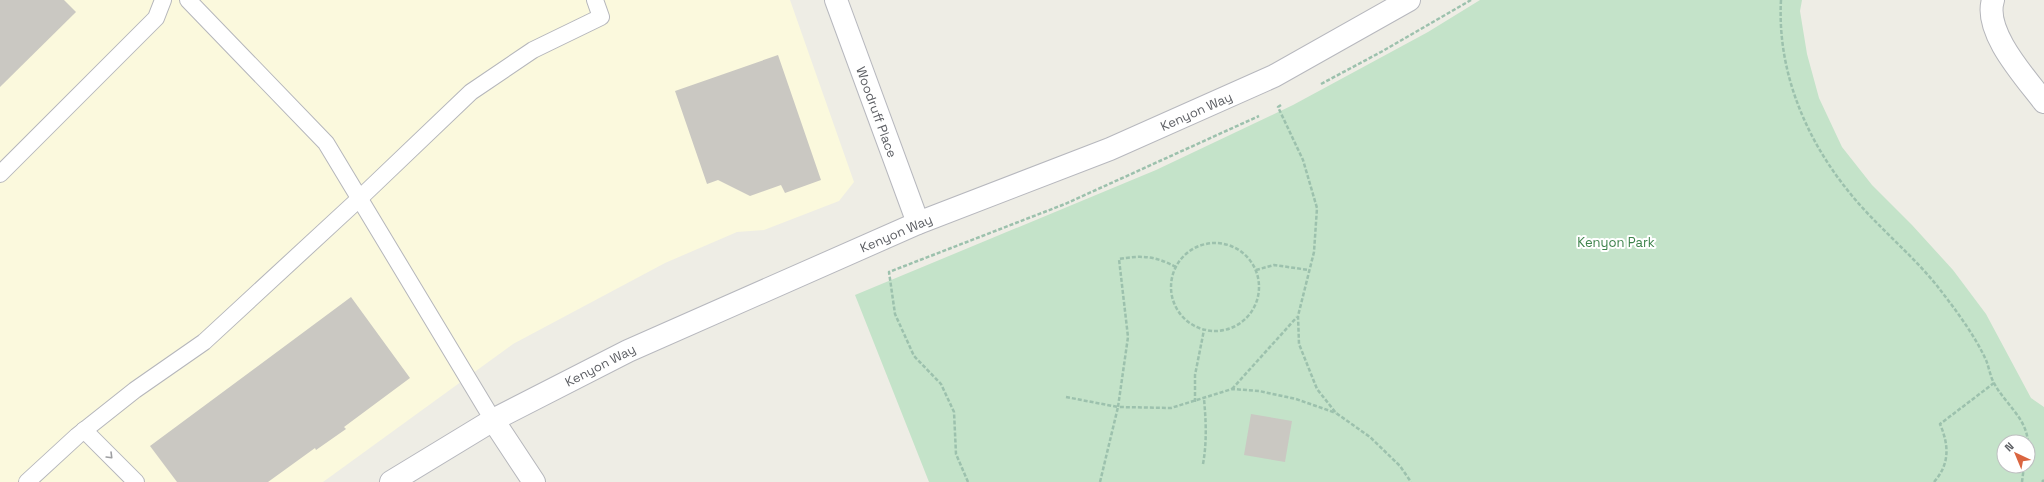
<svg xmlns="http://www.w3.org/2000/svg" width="2044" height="482" font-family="'Space Grotesk',sans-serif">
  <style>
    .commercial { fill: #fbf9dd }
    .green { fill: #c4e3c9; fill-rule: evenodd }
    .building { fill: #cac8c2 }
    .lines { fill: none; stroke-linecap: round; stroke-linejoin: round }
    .lane-casing { stroke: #b5b6bb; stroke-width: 18 }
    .street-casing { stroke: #b5b6bb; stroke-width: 24 }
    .secondary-casing { stroke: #b7b8be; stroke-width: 24 }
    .path { stroke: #9cc1ad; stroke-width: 2.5; stroke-dasharray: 4 2; stroke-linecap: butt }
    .lane { stroke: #fff; stroke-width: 16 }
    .street { stroke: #fff; stroke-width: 22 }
    .secondary { stroke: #fff; stroke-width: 22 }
    .oneway { stroke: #9e9fa2 }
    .labels { text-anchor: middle; stroke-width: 4; stroke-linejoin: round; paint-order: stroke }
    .street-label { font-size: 13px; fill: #5d5f64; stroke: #fff }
    .park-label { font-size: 13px; fill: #3e834c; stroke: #fff }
  </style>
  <rect width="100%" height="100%" fill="#eeede5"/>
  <path class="commercial" d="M0,0H790L854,182L839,201L764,230L737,232L665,263L513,344L323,482H0Z"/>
  <path class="green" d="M1480,0H1802L1800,11L1807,54L1819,98L1842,147L1872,185L1912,225L1953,270L1986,314L2031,398L2044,407V482H929L855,295L1156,170L1293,105L1428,32ZM2004,442H2028V466H2004Z"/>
  <g class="building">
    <path d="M0,0H64L76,12L0,87Z"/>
    <path d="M778,55L821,180L785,193L781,185L750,196L718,180L707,184L675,91Z"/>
    <path d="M351,297L410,378L344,427L346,429L316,450L315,448L268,482H177L150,446Z"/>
    <path d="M1251,414L1292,421L1285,462L1244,455Z"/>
  </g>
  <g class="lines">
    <defs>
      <g id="lane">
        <path d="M188,0L326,143L493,420"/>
        <path d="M0,174L156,18L163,0"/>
        <path d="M84,430L136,482"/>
        <path d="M27,482L77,436L135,390L204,342L360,198L471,92L533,50L601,17L595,0"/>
      </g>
      <g id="street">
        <path d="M1993,0C1983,32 2026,78 2044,102"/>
        <path d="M493,420L534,482"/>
      </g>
      <g id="secondary">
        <path d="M836,0L918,223"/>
        <path d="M391,482L493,420L628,351L918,223L1110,149L1274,76L1409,0"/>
      </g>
    </defs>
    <use href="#lane" class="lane-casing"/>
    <use href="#street" class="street-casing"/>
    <use href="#secondary" class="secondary-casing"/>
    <g class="path">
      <path d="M1781,0C1777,70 1805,138 1849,192C1876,226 1911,253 1938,287C1955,309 1974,334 1986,360C1989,367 1990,376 1994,383C2005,404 2026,417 2028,442"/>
      <path d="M1321,84L1381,52L1471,0"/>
      <path d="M1281,105L1278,107L1303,160L1317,208L1314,252L1298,316L1299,344L1317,389L1336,413L1370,437L1400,466L1411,482"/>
      <circle cx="1215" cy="287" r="44"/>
      <path d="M1176,267C1155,256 1142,255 1119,259L1128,337L1118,407L1171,408L1232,389L1259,391L1296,399L1336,413"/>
      <path d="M1256,270L1274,265L1309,270"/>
      <path d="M1232,389L1297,317"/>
      <path d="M1066,397L1118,407L1100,482"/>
      <path d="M1195,402V375L1204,330"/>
      <path d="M1203,464C1207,442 1206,421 1204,399"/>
      <path d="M968,482L956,454L954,412L941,384L914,356L895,314L889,272L1065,204L1259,116"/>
      <path d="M1934,482C1950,464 1949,445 1940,424L1994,383"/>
      <path d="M2022,482L2024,466"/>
      <path d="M2042,482L2044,480"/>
    </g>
    <use href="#lane" class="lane"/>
    <use href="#street" class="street"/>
    <use href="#secondary" class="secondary"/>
  </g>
  <defs><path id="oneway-chevron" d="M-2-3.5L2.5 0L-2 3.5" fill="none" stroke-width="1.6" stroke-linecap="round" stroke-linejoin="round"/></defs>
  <use class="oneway" href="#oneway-chevron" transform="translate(110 456) rotate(45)"/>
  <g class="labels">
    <g class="street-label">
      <text transform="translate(1196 111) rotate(-24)" y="5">Kenyon Way</text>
      <text transform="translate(877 112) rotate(70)" y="5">Woodruff Place</text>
      <text transform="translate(896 233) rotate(-23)" y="5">Kenyon Way</text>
      <text transform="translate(600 365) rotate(-27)" y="5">Kenyon Way</text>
    </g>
    <g class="park-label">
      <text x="1616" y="247">Kenyon Park</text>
    </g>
  </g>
  <g transform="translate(2016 454) rotate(316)"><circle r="19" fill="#ffffff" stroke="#bebfc1"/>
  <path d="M0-3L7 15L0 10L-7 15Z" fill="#da6540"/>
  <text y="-6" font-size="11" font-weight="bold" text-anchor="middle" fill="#5d5f64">N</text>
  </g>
</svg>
